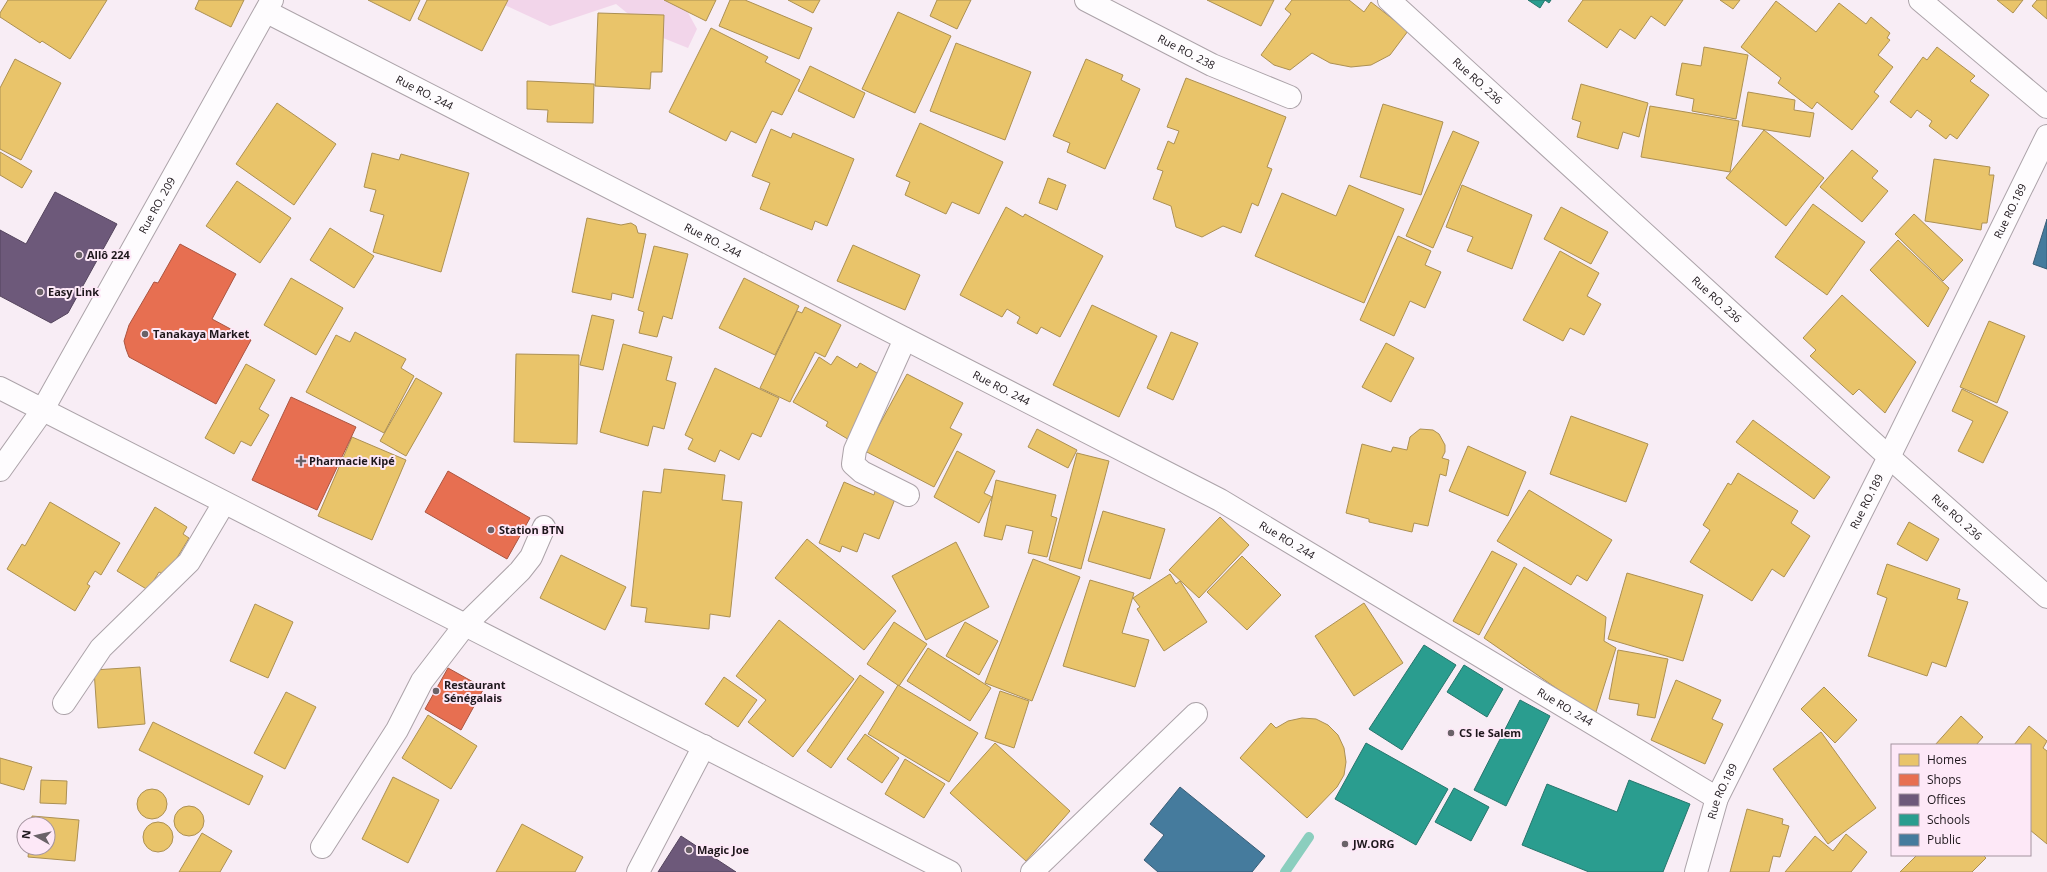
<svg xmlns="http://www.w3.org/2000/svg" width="2047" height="872" font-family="'Open Sans',sans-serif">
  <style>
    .green { fill: #f2d5ea }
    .homes { fill: #e9c46a; stroke: #ac9053 }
    .shops { fill: #e76f51; stroke: #ab5541 }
    .offices { fill: #6d597a; stroke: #55455e }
    .schools { fill: #2a9d8f; stroke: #26756c }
    .public { fill: #457b9d; stroke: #395d76 }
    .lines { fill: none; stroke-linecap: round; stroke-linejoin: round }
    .stream { stroke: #8bcebe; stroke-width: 10 }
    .minor-casing { stroke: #aca3a9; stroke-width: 24 }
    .major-casing { stroke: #aca3a9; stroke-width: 24 }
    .minor { stroke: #fefcfe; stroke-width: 22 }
    .major { stroke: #fefcfe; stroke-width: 22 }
    .poi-dot { fill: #6a6268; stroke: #fde8f7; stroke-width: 1.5 }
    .labels { text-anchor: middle; stroke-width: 4; stroke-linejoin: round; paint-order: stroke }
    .street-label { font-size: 11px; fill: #1e171c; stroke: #fde8f7 }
    .poi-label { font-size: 11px; font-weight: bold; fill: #1e171c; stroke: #fde8f7; text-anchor: start }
  </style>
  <rect width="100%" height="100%" fill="#f8edf5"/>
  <path class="green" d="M494,0H681L697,29L688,48L653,34L616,4L550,26Z"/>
  <g class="homes">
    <path d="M8,0H107L70,59L42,41L40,43L0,17V13Z"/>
    <path d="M199,0H244L231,27L195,9Z"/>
    <path d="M368,0H420L410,21Z"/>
    <path d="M427,0H508L482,51L418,19Z"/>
    <path d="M664,0H716L706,21Z"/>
    <path d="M730,0H745L812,28L799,59L719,26Z"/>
    <path d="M788,0H820L813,13Z"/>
    <path d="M937,0H971L957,29L930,16Z"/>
    <path d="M1207,0H1274L1261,26Z"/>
    <path d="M1292,0H1349L1364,12L1371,2L1408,31L1390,55L1371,65L1351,67L1330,63L1312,53L1290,70L1274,65L1261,55L1291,14L1285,9Z"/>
    <path d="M1583,0H1683L1665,26L1651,16L1635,39L1620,29L1607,48L1568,21Z"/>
    <path d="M1720,0H1740L1733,9Z"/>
    <path d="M1997,0H2023L2013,13Z"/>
    <path d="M2037,0H2047V19L2032,6Z"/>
    <path d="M1776,1L1816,32L1839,3L1866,24L1871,17L1890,33L1887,38L1890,40L1878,55L1893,67L1874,92L1879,96L1852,130L1817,102L1812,109L1778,83L1781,78L1741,47Z"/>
    <path d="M898,12L951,36L915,113L862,89Z"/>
    <path d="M598,13L664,15L662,72H651L650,89L595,86Z"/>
    <path d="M711,28L768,57L765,62L800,80L782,115L772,111L756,143L731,131L726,141L669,112Z"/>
    <path d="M956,43L1031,72L1005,140L930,111Z"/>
    <path d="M1704,47L1748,55L1736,119L1692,111L1694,99L1676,95L1682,63L1701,66Z"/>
    <path d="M1937,47L1975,76L1970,81L1989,95L1957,139L1950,134L1946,139L1929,126L1932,121L1917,110L1911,118L1890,102L1923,57L1927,60Z"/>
    <path d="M15,59L61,83L21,160L0,149V88Z"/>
    <path d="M1086,59L1123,75L1121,80L1140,89L1105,169L1067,152L1070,143L1053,136Z"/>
    <path d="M810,66L865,93L854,118L798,91Z"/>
    <path d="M1186,78L1286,117L1267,167L1272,169L1258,206L1252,203L1241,233L1223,226L1202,237L1176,227L1171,206L1153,199L1163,171L1157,169L1168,141L1174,144L1179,131L1167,127Z"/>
    <path d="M527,81L594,84L593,123L547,122L548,110L527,109Z"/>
    <path d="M1581,84L1648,103L1639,137L1623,132L1618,149L1577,137L1581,122L1572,119Z"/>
    <path d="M1748,92L1795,100L1794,110L1814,113L1810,137L1742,126Z"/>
    <path d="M277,103L336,144L294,205L236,164Z"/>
    <path d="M1383,104L1443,122L1421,195L1360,177Z"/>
    <path d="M1650,106L1739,121L1730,172L1641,157Z"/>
    <path d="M920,123L1003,162L979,214L952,202L946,214L905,195L910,182L896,176Z"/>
    <path d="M771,129L791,138L793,133L854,159L827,226L815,221L812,230L760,209L770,183L752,176Z"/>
    <path d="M1764,130L1824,178L1786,226L1726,178Z"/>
    <path d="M1453,131L1479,142L1433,248L1406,236Z"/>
    <path d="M1852,150L1878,171L1872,178L1888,191L1862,222L1820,187Z"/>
    <path d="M0,152L32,171L22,188L0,175Z"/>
    <path d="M372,153L399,160L401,154L469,173L441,272L373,252L384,215L370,211L376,190L364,187Z"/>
    <path d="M1934,159L1990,167L1989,175H1994L1987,223H1982L1981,230L1925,221Z"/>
    <path d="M1048,178L1066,185L1057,210L1039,203Z"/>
    <path d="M237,181L291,218L260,263L206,226Z"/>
    <path d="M1349,185L1404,209L1364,303L1255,256L1282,193L1336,216Z"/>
    <path d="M1462,185L1532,215L1512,269L1467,251L1473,237L1446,227Z"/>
    <path d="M1813,204L1865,242L1827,295L1775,257Z"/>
    <path d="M1006,207L1023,217L1025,214L1103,256L1060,337L1041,327L1037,334L1017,323L1020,317L1007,309L1002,317L960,295Z"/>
    <path d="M1561,207L1608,232L1591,264L1544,239Z"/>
    <path d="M1914,214L1963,260L1943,281L1895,234Z"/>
    <path d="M587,218L621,225L631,223L636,226L638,233L646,234L633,298L612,293L611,300L572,292Z"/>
    <path d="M330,228L374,256L354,288L310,260Z"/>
    <path d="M1398,236L1431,251L1425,265L1441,272L1425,308L1410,301L1394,336L1360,320Z"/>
    <path d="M1898,240L1949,288L1928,327L1870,270Z"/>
    <path d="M853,245L920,275L905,310L837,281Z"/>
    <path d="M654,246L688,254L672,319L663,316L657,337L639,333L644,312L638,310Z"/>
    <path d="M1560,251L1599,273L1587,296L1601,304L1584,335L1570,328L1563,341L1523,320Z"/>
    <path d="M291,278L343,308L316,355L264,325Z"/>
    <path d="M744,278L799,306L775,355L719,328Z"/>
    <path d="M1842,295L1916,362L1885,413L1859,389L1853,395L1810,356L1816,350L1803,338Z"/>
    <path d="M1092,305L1157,336L1119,417L1053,385Z"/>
    <path d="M805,307L841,325L825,357L815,352L790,402L760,388L797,311L802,313Z"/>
    <path d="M592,315L614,320L603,370L580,365Z"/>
    <path d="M1989,321L2025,336L1997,403L1960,387Z"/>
    <path d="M355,332L406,359L401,368L414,376L384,433L306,392L336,335L350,342Z"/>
    <path d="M1171,332L1198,343L1173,400L1147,388Z"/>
    <path d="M1386,343L1414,358L1391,402L1362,387Z"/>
    <path d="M623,344L672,357L666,380L676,383L664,429L653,426L648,446L600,432Z"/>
    <path d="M516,354L579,355L577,444L514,442Z"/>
    <path d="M837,356L857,368L860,363L887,379L851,441L826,426L828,422L793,402L819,357L831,365Z"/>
    <path d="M246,364L275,380L259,409L269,415L251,446L241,441L234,454L205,438Z"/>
    <path d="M715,368L779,398L761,437L752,433L739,460L720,450L715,462L688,449L693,439L685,435Z"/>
    <path d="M907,374L963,403L950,428L962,434L934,487L865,451Z"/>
    <path d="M416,378L442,393L406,456L380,441Z"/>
    <path d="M1962,389L2008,412L1983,463L1958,451L1973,421L1952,411Z"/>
    <path d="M1571,416L1648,444L1626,502L1550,474Z"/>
    <path d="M1753,420L1830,477L1814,499L1736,442Z"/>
    <path d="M1037,429L1077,450L1068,468L1028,447Z"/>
    <path d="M1420,429L1433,430L1439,434L1445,445V452L1442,458L1449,460L1446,476L1440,474L1428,526L1414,523L1412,532L1369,522V519L1346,513L1362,444L1391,452L1393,447L1407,450L1410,437Z"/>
    <path d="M352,437L406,460L372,540L318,516Z"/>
    <path d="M1468,446L1526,472L1508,516L1449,491Z"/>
    <path d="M957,451L995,471L984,493L992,497L979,523L934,497Z"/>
    <path d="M1077,453L1109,461L1081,569L1049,560Z"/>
    <path d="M664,469L725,475L722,500L742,502L730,617L710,614L709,629L645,622L647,608L631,606L643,491L661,493Z"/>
    <path d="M1738,473L1798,511L1791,523L1810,536L1784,577L1772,569L1752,601L1690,562L1710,530L1703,525L1728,483L1731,485Z"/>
    <path d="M996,480L1056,495L1051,516L1057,518L1047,557L1028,553L1033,531L1006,525L1002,540L984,536Z"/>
    <path d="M844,482L874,495L875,491L895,499L879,539L864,533L857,552L842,546L840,552L819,543Z"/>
    <path d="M1529,490L1612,540L1587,581L1577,575L1571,585L1497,541Z"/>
    <path d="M50,502L120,543L101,575L95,571L87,584L90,586L75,611L7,569L22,544L25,546Z"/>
    <path d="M155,507L187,527L183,534L189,538L166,576L159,572L148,590L117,571Z"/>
    <path d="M1103,511L1165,529L1150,579L1088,561Z"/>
    <path d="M1220,517L1249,545L1199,598L1169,570Z"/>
    <path d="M1909,522L1939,539L1927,561L1897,544Z"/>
    <path d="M807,539L896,611L864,650L775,578Z"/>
    <path d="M956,542L989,607L926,640L892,576Z"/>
    <path d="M1492,551L1517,564L1479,635L1453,621Z"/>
    <path d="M561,555L626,587L605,630L540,598Z"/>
    <path d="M1242,556L1281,595L1247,630L1207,592Z"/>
    <path d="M1033,559L1080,577L1032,701L985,683Z"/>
    <path d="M1887,564L1960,589L1957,599L1968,602L1946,667L1932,662L1927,676L1868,656L1887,598L1877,594Z"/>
    <path d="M1524,567L1606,617L1604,641L1616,648L1595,715L1484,638Z"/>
    <path d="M1627,573L1703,595L1683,661L1608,639Z"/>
    <path d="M1170,574L1176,584L1180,581L1207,622L1164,651L1137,609L1140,607L1133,598Z"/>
    <path d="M1090,580L1134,593L1122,633L1149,640L1135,687L1063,666Z"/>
    <path d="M1364,603L1403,663L1354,696L1315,636Z"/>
    <path d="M255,604L293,622L268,678L230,661Z"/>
    <path d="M779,620L854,679L793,757L748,722L766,700L736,676Z"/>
    <path d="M894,622L927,644L899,686L867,664Z"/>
    <path d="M965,622L998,641L979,675L946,656Z"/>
    <path d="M928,648L991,688L970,721L907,681Z"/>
    <path d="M1618,650L1668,659L1655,718L1637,715L1639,704L1609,699Z"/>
    <path d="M140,667L145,724L98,728L94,670Z"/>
    <path d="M860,675L884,692L831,768L807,751Z"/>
    <path d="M724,677L757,700L738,727L705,704Z"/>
    <path d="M1676,680L1721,700L1712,719L1723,724L1705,764L1651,740Z"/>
    <path d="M898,685L978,733L949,782L868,734Z"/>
    <path d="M1824,687L1857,720L1835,743L1801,709Z"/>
    <path d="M1000,691L1029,701L1014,748L985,738Z"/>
    <path d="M286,692L316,707L285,769L254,753Z"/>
    <path d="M428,715L477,746L451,789L402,758Z"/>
    <path d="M1961,716L1983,737L1976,745H1935Z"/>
    <path d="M1302,718L1316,719L1328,725L1338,735L1344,748L1346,762L1344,775L1337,787L1307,818L1240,758L1271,723L1276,728L1288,721Z"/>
    <path d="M153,722L263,776L249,805L139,750Z"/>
    <path d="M2029,726L2047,741L2043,748L2047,751V844L2030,830V745H2014Z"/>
    <path d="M1821,732L1876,808L1828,844L1773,769Z"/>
    <path d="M865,734L899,758L882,783L847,759Z"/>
    <path d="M995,743L1070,811L1026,861L950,793Z"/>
    <path d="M0,758L32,767L24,790L0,783Z"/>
    <path d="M905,759L945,784L924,818L885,794Z"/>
    <path d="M393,777L439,800L408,863L362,839Z"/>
    <path d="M41,780L67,781L66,804L40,803Z"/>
    <circle cx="152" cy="804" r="15"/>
    <circle cx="189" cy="821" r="15"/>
    <path d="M1747,809L1783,819L1782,824L1789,826L1780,857L1773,856L1769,872H1730Z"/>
    <path d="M32,816L79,820L75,861L28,857L29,848H48V824H31Z"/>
    <circle cx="158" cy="837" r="15"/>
    <path d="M522,824L583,857L575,872H496Z"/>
    <path d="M202,833L232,851L220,872H179Z"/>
    <path d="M1846,834L1867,852L1851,872H1785L1815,836L1833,851Z"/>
    <path d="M1917,855H1983L1986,858L1972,872H1900Z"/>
  </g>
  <g class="shops">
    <path d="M180,244L236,274L212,319L251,340L216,404L129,357L126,349L124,341L129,325L154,282L158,283Z"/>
    <path d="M291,397L356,427L317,510L252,480Z"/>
    <path d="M448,471L530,518L507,559L425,512Z"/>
    <path d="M448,668L484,688L461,730L425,709Z"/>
  </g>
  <g class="offices">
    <path d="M55,192L117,224L68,313L51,323L0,296V230L26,244Z"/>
    <path d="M681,836L736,872H658Z"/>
  </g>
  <g class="schools">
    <path d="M1528,0H1551L1549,3L1545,0L1540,8Z"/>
    <path d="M1424,645L1456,665L1402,750L1369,729Z"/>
    <path d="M1464,665L1503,689L1487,717L1447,692Z"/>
    <path d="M1520,700L1550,716L1506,806L1474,790Z"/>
    <path d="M1366,743L1448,789L1416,845L1335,799Z"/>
    <path d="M1629,780L1690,804L1663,872H1589L1522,845L1547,784L1617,812Z"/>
    <path d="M1454,788L1489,807L1471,841L1435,822Z"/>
  </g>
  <g class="public">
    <path d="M2047,219V269L2033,264Z"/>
    <path d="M1180,787L1265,856L1252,872H1158L1144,860L1164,835L1150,824Z"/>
  </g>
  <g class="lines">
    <path class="stream" d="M1285,872L1309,837"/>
    <defs>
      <g id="minor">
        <path id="s1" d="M1086,0L1212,65L1290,97"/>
        <path id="s2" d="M1389,0L1889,457L2047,597"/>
        <path d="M1920,0L2047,107"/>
        <path id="s3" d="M267,12L1220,500L1717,798"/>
        <path d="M905,339L855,450L853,464L862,472L908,495"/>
        <path id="s4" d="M0,470L42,411L272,0"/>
        <path d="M64,703L101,648L189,562L224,503"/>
        <path d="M322,847L397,730L422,681L465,625L520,571L531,557L544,527"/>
        <path d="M638,872L704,746"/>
        <path d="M1032,872L1196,714"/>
        <path id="s5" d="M1696,872L1717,798L1889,457L2047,136"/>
      </g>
      <path id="major" d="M0,388L950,872"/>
    </defs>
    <use href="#minor" class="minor-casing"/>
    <use href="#major" class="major-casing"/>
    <use href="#minor" class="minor"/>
    <use href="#major" class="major"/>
  </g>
  <g class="poi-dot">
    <circle cx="79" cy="255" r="4"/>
    <circle cx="40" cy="292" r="4"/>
    <circle cx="145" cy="334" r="4"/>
    <path d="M299 455h4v4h4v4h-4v4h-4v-4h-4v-4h4z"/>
    <circle cx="491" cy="530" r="4"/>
    <circle cx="436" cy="691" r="4"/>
    <circle cx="1451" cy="733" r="4"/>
    <circle cx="1345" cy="844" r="4"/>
    <circle cx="689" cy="850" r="4"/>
  </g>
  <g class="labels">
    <g class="street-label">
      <text dy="4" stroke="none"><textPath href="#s1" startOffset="113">Rue RO. 238</textPath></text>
      <text dy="4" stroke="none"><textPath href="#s2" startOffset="120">Rue RO. 236</textPath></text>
      <text dy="4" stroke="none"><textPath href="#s3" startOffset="177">Rue RO. 244</textPath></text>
      <text dy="4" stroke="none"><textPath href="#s4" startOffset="308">Rue RO. 209</textPath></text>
      <text dy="4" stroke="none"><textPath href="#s5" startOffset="733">Rue RO.189</textPath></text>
      <text dy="4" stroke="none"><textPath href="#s3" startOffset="501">Rue RO. 244</textPath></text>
      <text dy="4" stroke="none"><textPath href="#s2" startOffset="444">Rue RO. 236</textPath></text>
      <text dy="4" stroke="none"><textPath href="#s3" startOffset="825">Rue RO. 244</textPath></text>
      <text dy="4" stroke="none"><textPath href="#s5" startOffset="409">Rue RO.189</textPath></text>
      <text dy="4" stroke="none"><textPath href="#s2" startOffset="768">Rue RO. 236</textPath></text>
      <text dy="4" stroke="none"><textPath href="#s3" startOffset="1149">Rue RO. 244</textPath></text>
      <text dy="4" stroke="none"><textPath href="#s3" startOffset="1473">Rue RO. 244</textPath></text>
      <text dy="4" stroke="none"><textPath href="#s5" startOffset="85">Rue RO.189</textPath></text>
    </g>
    <g class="poi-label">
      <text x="87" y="259">Allô 224</text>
      <text x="48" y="296">Easy Link</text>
      <text x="153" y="338">Tanakaya Market</text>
      <text x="309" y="465">Pharmacie Kipé</text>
      <text x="499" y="534">Station BTN</text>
      <text x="444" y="689">Restaurant<tspan x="444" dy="13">Sénégalais</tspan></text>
      <text x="1459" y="737">CS le Salem</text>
      <text x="1353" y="848">JW.ORG</text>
      <text x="697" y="854">Magic Joe</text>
    </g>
  </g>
  <rect x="1891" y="744" width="140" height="112" fill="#fde8f7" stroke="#a4949f"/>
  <rect x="1899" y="754" width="20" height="12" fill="#e9c46a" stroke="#a4949f"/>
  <text x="1927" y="764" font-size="12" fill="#1e171c">Homes</text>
  <rect x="1899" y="774" width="20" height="12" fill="#e76f51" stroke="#a4949f"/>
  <text x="1927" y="784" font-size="12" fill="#1e171c">Shops</text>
  <rect x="1899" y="794" width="20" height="12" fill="#6d597a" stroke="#a4949f"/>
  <text x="1927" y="804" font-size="12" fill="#1e171c">Offices</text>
  <rect x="1899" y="814" width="20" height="12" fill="#2a9d8f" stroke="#a4949f"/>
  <text x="1927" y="824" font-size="12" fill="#1e171c">Schools</text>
  <rect x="1899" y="834" width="20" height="12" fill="#457b9d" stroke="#a4949f"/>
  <text x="1927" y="844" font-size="12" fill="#1e171c">Public</text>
  <g transform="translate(36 836) rotate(278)"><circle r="19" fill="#fde8f7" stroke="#a4949f"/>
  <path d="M0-3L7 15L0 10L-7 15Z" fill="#6a6268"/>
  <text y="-6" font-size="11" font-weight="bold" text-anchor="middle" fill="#1e171c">N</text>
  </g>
</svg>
